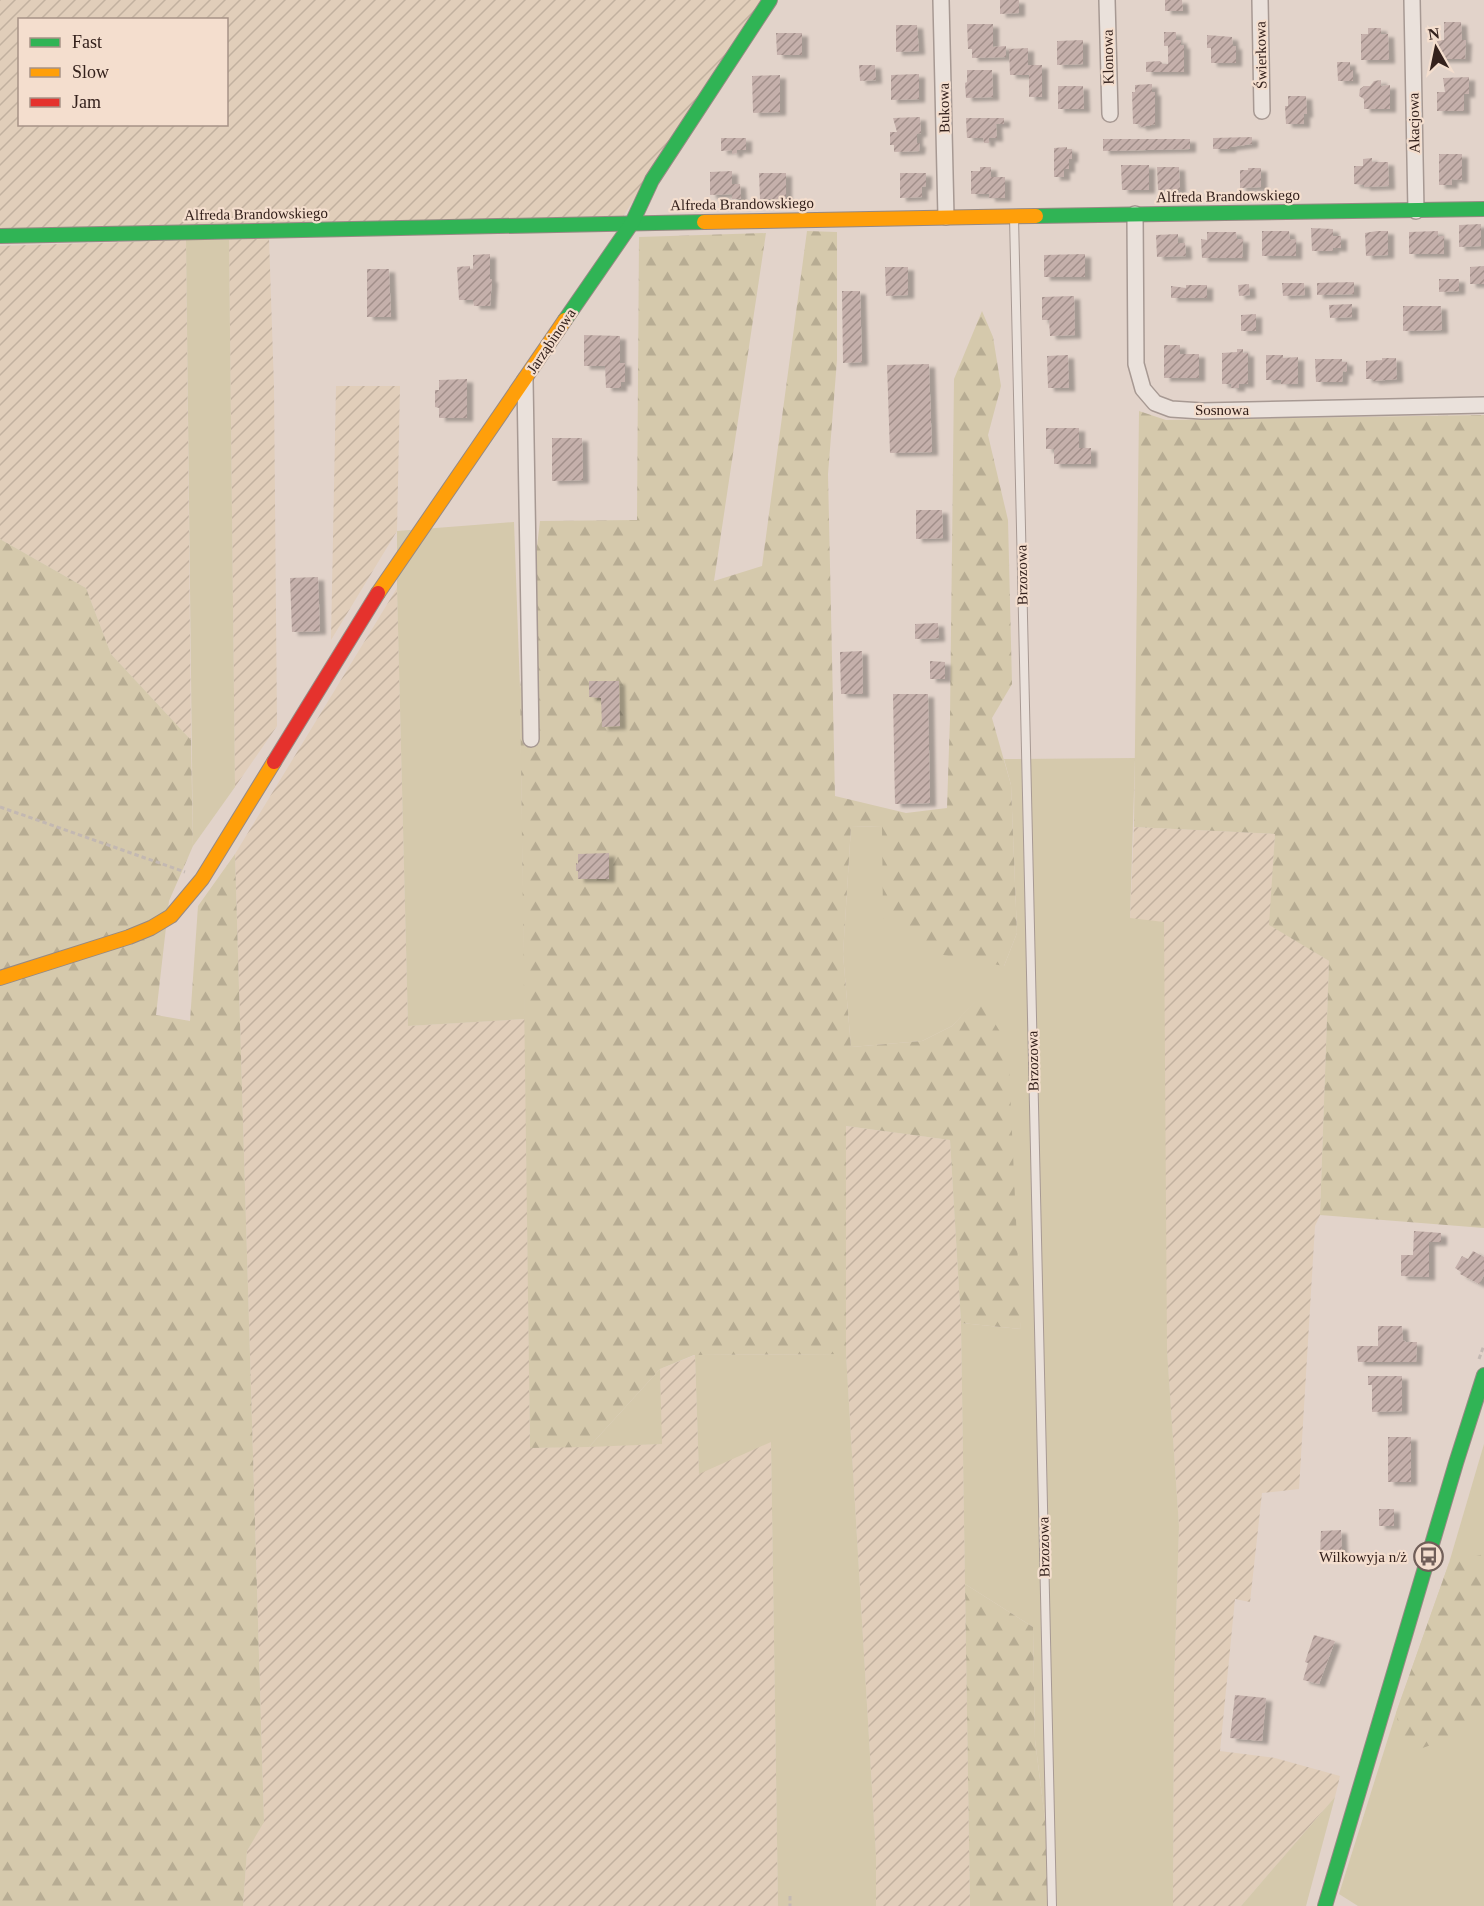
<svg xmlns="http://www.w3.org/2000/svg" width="1484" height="1906" font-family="'Times New Roman',serif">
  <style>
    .farmland { fill: url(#farmland-furrows); fill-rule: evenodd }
    .grass { fill: #d5c9ac }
    .forest { fill: url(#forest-firs) }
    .building { fill: url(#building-hatch); filter: url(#shadow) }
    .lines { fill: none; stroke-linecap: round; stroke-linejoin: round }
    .lane-casing { stroke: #a79993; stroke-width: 10 }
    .street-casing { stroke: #a79993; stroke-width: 18 }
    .fast-casing { stroke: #968983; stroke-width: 16 }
    .slow-casing { stroke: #968983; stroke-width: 16 }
    .jam-casing { stroke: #968983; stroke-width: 16 }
    .path { stroke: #c3b8b2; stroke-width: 3; stroke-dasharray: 4.5 3; stroke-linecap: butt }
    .lane { stroke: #eae1db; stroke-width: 8 }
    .street { stroke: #eae1db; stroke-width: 15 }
    .fast { stroke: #30b455; stroke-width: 14 }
    .slow { stroke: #ff9f0a; stroke-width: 14 }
    .jam { stroke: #e5322d; stroke-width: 14 }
    .labels { text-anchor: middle; stroke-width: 4.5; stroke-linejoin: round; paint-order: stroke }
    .street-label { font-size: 15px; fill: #34211c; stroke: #f4dece }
    .poi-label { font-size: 15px; fill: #34211c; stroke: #f4dece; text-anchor: end }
  </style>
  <defs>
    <pattern id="farmland-furrows" width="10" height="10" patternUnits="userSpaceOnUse" patternTransform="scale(1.5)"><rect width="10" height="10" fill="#e1ceba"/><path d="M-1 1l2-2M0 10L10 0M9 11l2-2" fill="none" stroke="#c2b19f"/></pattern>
    <pattern id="forest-firs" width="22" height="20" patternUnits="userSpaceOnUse" patternTransform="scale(1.5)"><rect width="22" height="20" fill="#d5c9ac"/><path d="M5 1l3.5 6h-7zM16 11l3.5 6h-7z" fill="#b7ac93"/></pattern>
    <pattern id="building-hatch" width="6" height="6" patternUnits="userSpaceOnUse" patternTransform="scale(1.5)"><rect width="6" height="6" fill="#c5b0ab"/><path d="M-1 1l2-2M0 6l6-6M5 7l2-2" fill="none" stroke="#a18f8a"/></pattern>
    <filter id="shadow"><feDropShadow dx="6" dy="3.5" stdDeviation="1.5" flood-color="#0004"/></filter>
  </defs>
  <rect width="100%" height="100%" fill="#e2d3ca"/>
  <g class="farmland">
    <path d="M0,0H762L622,218L0,230ZM20,20H226V124H20Z"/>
    <path d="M269,238L274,387L277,726L235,787L229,240Z"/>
    <path d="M186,240L191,740L111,654L86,588L0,539V246Z"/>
    <path d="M336,386H400L397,531L331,640Z"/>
    <path d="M397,588L408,1026L525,1019L530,1448L661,1444L660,1369L695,1355L699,1473L771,1441L778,1906H243L247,1851L264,1821L235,854Z"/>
    <path d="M1134,827L1275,834L1270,925L1329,961L1320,1215L1315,1226L1299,1489L1262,1493L1250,1602L1235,1599L1220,1751L1275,1758L1340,1776L1335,1797L1241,1906H1173L1174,1687L1179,1526L1167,1350L1130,919Z"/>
    <path d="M846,1126L950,1140L961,1323L970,1906H876V1855L846,1354Z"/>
  </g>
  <g class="grass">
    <path d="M186,240H229L235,787L193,846Z"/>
    <path d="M514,522L520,689L525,1019L408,1026L397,588V531Z"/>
    <path d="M1135,758L1130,918L1164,922L1167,1350L1179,1526L1174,1687L1173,1906H1056L1035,1740L1033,1627L965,1584L961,1323L1021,1329L979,998L952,1026L922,1041L851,1047L843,954L851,827L882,826L1004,966L1017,933L1011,785L1004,759Z"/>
    <path d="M846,1354L876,1855V1906H778L771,1442L699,1474L695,1355Z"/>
    <path d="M660,1369L662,1444L589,1447Z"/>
    <path d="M1484,1444V1906H1358L1339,1894L1396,1713L1449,1563Z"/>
    <path d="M1335,1797L1306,1906H1241Z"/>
  </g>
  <g class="forest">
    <path d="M807,231L837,232V360L828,474L835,796L906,813L947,808L950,718L954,379L982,311L993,337L1001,386L988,435L1008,520L1012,684L992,718L1011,785L1017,933L1004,966L943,955L883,918L882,826L851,827L843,954L851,1047L922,1041L952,1026L979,997L1008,1045L1021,1329L961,1323L950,1140L846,1126V1354L694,1355L660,1369L589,1447L530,1448L520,689L540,521L637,520L639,237L766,233L714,581L762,566Z"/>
    <path d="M1139,411L1166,420L1484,415V1228L1320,1215L1329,961L1269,925L1275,834L1134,827Z"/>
    <path d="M0,539L86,588L111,654L191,740L193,846L169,901L156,1015L190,1021L198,906L235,854L264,1822L247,1851L243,1906H0Z"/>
    <path d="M1484,1554V1718L1466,1733L1405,1754L1396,1713L1449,1563Z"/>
    <path d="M965,1584L1033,1627L1035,1740L1056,1906H970Z"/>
  </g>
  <g class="building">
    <path d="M1000,0H1019V13L1000,14Z"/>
    <path d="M1165,0H1182L1183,11H1165Z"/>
    <path d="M1444,22H1461L1462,40H1466L1465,59H1437V40H1444Z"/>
    <path d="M967,24H993V47L1006,46V57L972,58V49H968Z"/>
    <path d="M896,25H917L919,51L896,52Z"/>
    <path d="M1368,28H1381V34H1388L1389,60H1361V34H1368Z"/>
    <path d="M1164,32H1176V40H1181V45H1184V72H1146V62L1160,61L1163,64H1168V46H1164Z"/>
    <path d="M776,33H802V55H777Z"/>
    <path d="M1207,35L1232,37L1233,46H1236V63H1211V48H1207Z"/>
    <path d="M1083,40V64L1057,65V41Z"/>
    <path d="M1028,48V65H1042V97H1029V75H1010L1009,49Z"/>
    <path d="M1337,62H1350V70H1353V81H1338Z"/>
    <path d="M859,65H875L876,80L860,81Z"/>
    <path d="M967,70H992L993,97L966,98L965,83L967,82Z"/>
    <path d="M919,74V99L891,100V75Z"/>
    <path d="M780,75V112L753,113L752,76Z"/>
    <path d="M1469,77V94H1464V111H1437V92H1445L1443,78Z"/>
    <path d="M1381,80V86L1390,85V109H1364V99L1359,96L1360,89L1364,86H1370L1374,81Z"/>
    <path d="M1152,84V92H1155V124L1141,127L1139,124H1133L1132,92H1135V85Z"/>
    <path d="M1058,86H1083L1084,109H1058Z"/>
    <path d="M1288,96H1306L1307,114H1304V124H1286L1285,106H1288Z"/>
    <path d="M920,117L921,133L917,134V143H920L919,151L894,152V145H890V132H897L893,118Z"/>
    <path d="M966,118H1004V124H996L997,138H989V143H984L983,138H967Z"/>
    <path d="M1252,137V144L1230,147V149H1213V138Z"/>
    <path d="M721,138H746V150H737V153L732,154V150L721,151Z"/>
    <path d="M1103,139H1190V149L1103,151Z"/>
    <path d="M1067,147V149H1072V159H1069V169H1064V177H1054V148Z"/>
    <path d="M1439,154H1462V180L1452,179V185H1439Z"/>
    <path d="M1372,158V162H1388L1389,186L1364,187V185L1354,184V166H1363V159Z"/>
    <path d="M1121,165H1149V190H1122Z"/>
    <path d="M980,167H991V177H1005V198H989V194H971V171H980Z"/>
    <path d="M1157,167H1179L1180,190H1158Z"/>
    <path d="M1248,168H1261V187L1240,188V170H1248Z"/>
    <path d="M732,171V184H740L741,199H732V194L710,195V172Z"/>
    <path d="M759,173H786V199H760Z"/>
    <path d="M900,173H926V186L922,187V197L900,198Z"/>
    <path d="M1481,224V246L1459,247V225Z"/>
    <path d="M1311,228L1333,229V236H1341V248H1333V251H1312Z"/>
    <path d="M1262,231H1289L1290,240L1296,239V256H1262Z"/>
    <path d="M1377,231H1388V255L1366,256L1365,233Z"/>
    <path d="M1438,231V236H1444V254H1409V232Z"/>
    <path d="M1207,232H1236L1237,239H1243L1242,258H1202L1201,239L1207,240Z"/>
    <path d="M1178,234V243H1185L1186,256L1157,257L1156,235Z"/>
    <path d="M490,254V279H492L490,306H474L473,300H459L457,267L470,266V269H473V255Z"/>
    <path d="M1085,254V277H1044V255Z"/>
    <path d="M1484,266V284H1470V267Z"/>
    <path d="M885,267H908V295L886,296Z"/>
    <path d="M367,269H389L391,317H367Z"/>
    <path d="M1439,279H1459V291L1439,292Z"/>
    <path d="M1354,282V294L1317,295V283Z"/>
    <path d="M1282,283H1304L1305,295L1283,296Z"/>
    <path d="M1249,284L1250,295L1239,296L1238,285Z"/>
    <path d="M1186,285H1207V298H1171V286L1186,288Z"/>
    <path d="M842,291H860L862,362L843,363Z"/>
    <path d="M1074,296L1075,335L1050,336L1049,320H1042V297Z"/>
    <path d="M1352,304V317L1330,318L1329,305Z"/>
    <path d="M1403,306H1441L1442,330L1403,331Z"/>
    <path d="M1256,314V331H1241V315Z"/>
    <path d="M584,335L620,336V363H625V382H621V388H606L605,366H584Z"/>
    <path d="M1164,345H1180V354H1199V378H1164Z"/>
    <path d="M1237,349H1243V353H1248V384H1239V388H1231V384H1222V353L1237,352Z"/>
    <path d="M1068,355L1069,388H1048L1047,356Z"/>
    <path d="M1266,355H1283V358L1298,357V384H1281V380H1266Z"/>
    <path d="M1382,358H1396L1397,379L1373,381V379H1366V361L1382,360Z"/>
    <path d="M1315,359H1342V362H1347V372L1343,371L1342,382H1316Z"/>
    <path d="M929,364L932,452L890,453L887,365Z"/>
    <path d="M467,379V418H439V408L435,407V390H439V380Z"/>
    <path d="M1046,428H1079V448H1091V464H1054V449H1046Z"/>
    <path d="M552,438H582L583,480L552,481Z"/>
    <path d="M916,510H942L943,538L916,539Z"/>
    <path d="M318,577L320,631L292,632L290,578Z"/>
    <path d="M938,623L939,638L915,639V624Z"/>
    <path d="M862,651L863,694H841L840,652Z"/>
    <path d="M930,661L945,662V679H930Z"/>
    <path d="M589,681H619L620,726L602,727L601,698L589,697Z"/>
    <path d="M893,694H928L930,803L895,804Z"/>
    <path d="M609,853V879H578V871H576V863L578,864V854Z"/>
    <path d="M1414,1231L1441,1233V1242H1429V1277L1401,1276V1255H1413Z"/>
    <path d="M1473,1251L1484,1257V1275L1479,1284L1460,1274L1461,1272L1455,1268L1462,1256L1468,1259Z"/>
    <path d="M1378,1326H1402L1403,1340L1406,1342H1417L1416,1362H1358L1357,1346H1378Z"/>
    <path d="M1368,1376H1402V1411L1372,1412V1385H1368Z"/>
    <rect x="1388" y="1437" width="23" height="45"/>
    <rect x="1379" y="1509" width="15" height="17"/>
    <path d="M1341,1530L1342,1553H1335V1555L1320,1553L1321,1531Z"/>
    <path d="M1314,1635L1335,1641L1319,1684L1303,1680L1308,1663L1305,1662Z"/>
    <path d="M1235,1695L1266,1698L1262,1741L1230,1738Z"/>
  </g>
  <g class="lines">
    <defs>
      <path id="lane" d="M1014,217L1052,1906"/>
      <g id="street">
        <path d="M941,0L946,217"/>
        <path d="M1107,0L1110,114"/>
        <path d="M1260,0L1262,111"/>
        <path d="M1412,0L1416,211"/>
        <path d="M1135,214L1136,364L1143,389L1155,403L1171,409L1202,411L1484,405"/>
        <path d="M525,380L531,739"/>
      </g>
      <g id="fast">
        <path d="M1036,216L1484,209"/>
        <path d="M0,236L704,222"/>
        <path d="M565,320L632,223L652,180L770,0"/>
        <path d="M1325,1906L1456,1463L1484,1375"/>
      </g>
      <g id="slow">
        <path d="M704,222L1036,216"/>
        <path d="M378,593L565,320"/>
        <path d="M0,978L129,937L151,928L171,916L202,879L274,762"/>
      </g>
      <path id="jam" d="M274,762L378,593"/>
    </defs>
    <use href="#lane" class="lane-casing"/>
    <use href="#street" class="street-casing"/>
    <use href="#fast" class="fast-casing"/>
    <use href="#slow" class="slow-casing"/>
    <use href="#jam" class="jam-casing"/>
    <g class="path">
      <path d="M0,807L185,872"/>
      <path d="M1479,1359L1484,1345"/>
      <path d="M790,1896V1906"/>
    </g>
    <use href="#lane" class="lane"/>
    <use href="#street" class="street"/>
    <use href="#fast" class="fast"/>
    <use href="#slow" class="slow"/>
    <use href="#jam" class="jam"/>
  </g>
  <defs>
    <symbol id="bus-ring" viewBox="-11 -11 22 22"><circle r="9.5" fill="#f4dece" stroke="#715f59" stroke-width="1.5"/><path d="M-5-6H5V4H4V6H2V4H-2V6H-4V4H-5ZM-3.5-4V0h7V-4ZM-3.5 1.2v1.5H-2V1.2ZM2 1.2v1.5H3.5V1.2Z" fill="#715f59"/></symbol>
  </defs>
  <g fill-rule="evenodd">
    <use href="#bus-ring" x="1412" y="1540" width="33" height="33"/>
  </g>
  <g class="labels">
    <g class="street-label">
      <text transform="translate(1261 55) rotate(-91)" y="5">Świerkowa</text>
      <text transform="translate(1108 57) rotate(-91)" y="5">Klonowa</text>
      <text transform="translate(944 108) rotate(-91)" y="5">Bukowa</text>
      <text transform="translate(1414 123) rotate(-91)" y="5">Akacjowa</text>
      <text transform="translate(1228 196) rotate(-1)" y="5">Alfreda Brandowskiego</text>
      <text transform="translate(742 204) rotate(-1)" y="5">Alfreda Brandowskiego</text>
      <text transform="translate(256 214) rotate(-1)" y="5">Alfreda Brandowskiego</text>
      <text transform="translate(551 341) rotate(-56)" y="5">Jarząbinowa</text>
      <text x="1222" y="415">Sosnowa</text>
      <text transform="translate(1022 575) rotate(-91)" y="5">Brzozowa</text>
      <text transform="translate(1033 1061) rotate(-91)" y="5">Brzozowa</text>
      <text transform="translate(1044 1547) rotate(-91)" y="5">Brzozowa</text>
    </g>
    <g class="poi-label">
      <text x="1407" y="1562">Wilkowyja n/ż</text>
    </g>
  </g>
  <rect x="18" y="18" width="210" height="108" fill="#f4dece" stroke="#a79287" stroke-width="1.5"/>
  <rect x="30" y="38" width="30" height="9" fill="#30b455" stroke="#a79287" stroke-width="1.5"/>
  <text x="72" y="48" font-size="18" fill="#34211c">Fast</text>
  <rect x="30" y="68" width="30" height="9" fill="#ff9f0a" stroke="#a79287" stroke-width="1.5"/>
  <text x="72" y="78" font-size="18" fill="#34211c">Slow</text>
  <rect x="30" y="98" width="30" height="9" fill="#e5322d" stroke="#a79287" stroke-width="1.5"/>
  <text x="72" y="108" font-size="18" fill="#34211c">Jam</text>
  <g transform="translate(1436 48) rotate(351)" stroke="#f4dece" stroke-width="4.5" paint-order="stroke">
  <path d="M0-4.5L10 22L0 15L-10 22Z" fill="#34211c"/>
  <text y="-9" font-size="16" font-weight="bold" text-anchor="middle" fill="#34211c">N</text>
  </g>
</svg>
